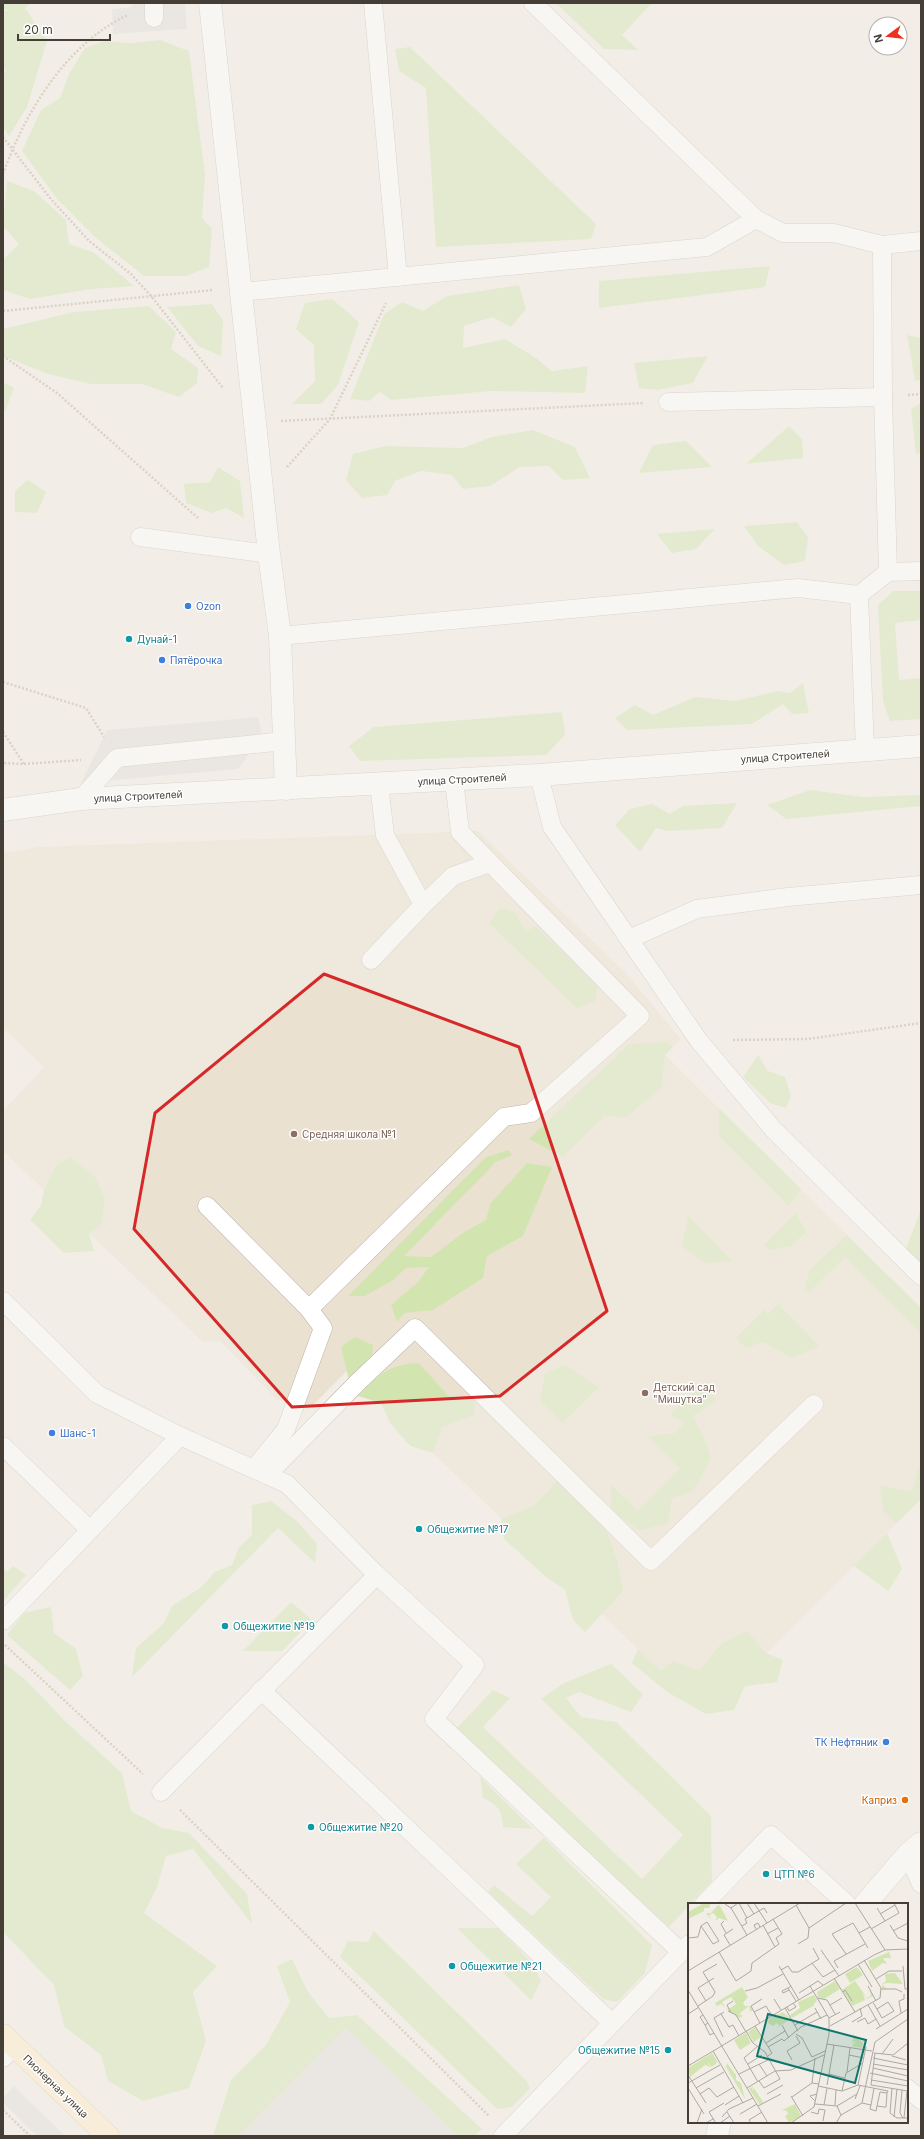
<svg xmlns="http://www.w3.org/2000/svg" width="924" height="2139" font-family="Inter,sans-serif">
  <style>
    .education { fill: #ebe1d1 }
    .green { fill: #d2e5b1 }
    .parking { fill: #e1dedb }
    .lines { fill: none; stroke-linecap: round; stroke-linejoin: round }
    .lane-casing { stroke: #bdb5aa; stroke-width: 19 }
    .street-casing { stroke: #bdb5aa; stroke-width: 23 }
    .secondary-casing { stroke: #d0bd98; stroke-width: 23 }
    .path { stroke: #beaf9c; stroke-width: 2.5; stroke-dasharray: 2 2; stroke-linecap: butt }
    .lane { stroke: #fff; stroke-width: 18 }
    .street { stroke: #fff; stroke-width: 22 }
    .secondary { stroke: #fcebc7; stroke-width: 22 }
    .marked { fill: none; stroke: #d62828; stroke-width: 3; stroke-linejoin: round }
    .shop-dot { fill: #3f7fe0; stroke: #fff; stroke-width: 1.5 }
    .culture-dot { fill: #0f9aa8; stroke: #fff; stroke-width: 1.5 }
    .education-dot { fill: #8d6e63; stroke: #fff; stroke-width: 1.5 }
    .food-dot { fill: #e8710a; stroke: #fff; stroke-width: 1.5 }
    .labels { text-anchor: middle; stroke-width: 3; stroke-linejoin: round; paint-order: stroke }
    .shop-label { font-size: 10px; fill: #366cbe; stroke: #fff; text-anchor: start }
    .culture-label { font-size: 10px; fill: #0d838f; stroke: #fff; text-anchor: start }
    .street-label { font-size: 10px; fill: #453e36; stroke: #fff }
    .education-label { font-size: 10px; fill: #785e54; stroke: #fff; text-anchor: start }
    .food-label { font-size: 10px; fill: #c56008; stroke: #fff; text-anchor: end }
    .inset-road { fill: none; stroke: #ada8a0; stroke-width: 1 }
    .view { fill: #0f766e; fill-opacity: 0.15; stroke: #0f766e; stroke-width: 2 }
    .inset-edge { fill: none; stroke: #453e36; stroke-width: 2 }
  </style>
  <rect width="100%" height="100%" fill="#f2eee7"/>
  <path class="education" d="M478,831L625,972L681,1039L665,1055L921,1308V1499L706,1714L347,1371L309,1409L276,1399L220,1341L203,1342L3,1151V1111L44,1067L3,1028V853L38,847Z"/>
  <g class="green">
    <path d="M3,3H31L25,8L47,41L27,107L9,136L3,127V71L7,73L3,66V12L8,10L3,9Z"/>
    <path d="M556,3H652L622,35L638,50L604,49Z"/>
    <path d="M160,40L189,51L205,175L202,218L212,229L209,267L186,276H144L95,237L58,200L22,151L41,110L60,98L69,74L85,48L104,41L133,43Z"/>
    <path d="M410,47L596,224L591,239L436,247L426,88L399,71L395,49Z"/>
    <path d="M7,181L34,191L66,220L69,244L93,252L134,286L92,289L30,299L3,290V260L19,244L3,226Z"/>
    <path d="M770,266L765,287L599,308V281Z"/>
    <path d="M519,285L526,309L511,327L492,317L464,326L463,348L505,339L536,358L552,371L588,366L585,393L492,391L391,400L380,392L369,401L350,399L384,314L402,302L423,311L447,296Z"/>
    <path d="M332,299L359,322L338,385L321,404H292L315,381L314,345L296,329L305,303Z"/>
    <path d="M212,304L223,321L221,356L198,346L167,307Z"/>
    <path d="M149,306L176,332L171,349L198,368L197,383L179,397L142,384H91L48,374L3,356V329L74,312Z"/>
    <path d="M907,335L921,338V380L915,381Z"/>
    <path d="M708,356L693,383L658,390L639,388L634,363Z"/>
    <path d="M3,382L14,388L5,411H3Z"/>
    <path d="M921,403V453L916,454L911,409Z"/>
    <path d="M789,426L802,439L803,458L746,464Z"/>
    <path d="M533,430L575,447L590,478L563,480L549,466L520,467L490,486L463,489L452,475L421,471L395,481L387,495L362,498L346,480L353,454L385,446L463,448L492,437Z"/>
    <path d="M686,441L712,467L639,473L653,445Z"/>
    <path d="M218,467L240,481L244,518L226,508L212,513L186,503L184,484L210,482Z"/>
    <path d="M28,480L46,492L37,513L15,512V491Z"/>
    <path d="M797,522L808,537L805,561L784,565L758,546L744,526Z"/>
    <path d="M715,529L696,549L672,553L657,534Z"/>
    <path d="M893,591H921V620L895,623L899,680L921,678V719L890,721L883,701L878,605Z"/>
    <path d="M803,683L809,713L792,714L783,704L752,724L627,730L615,718L635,705L653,715L695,697L735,701L778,691L790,693Z"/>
    <path d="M562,712L565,735L546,755L360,761L349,746L374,727Z"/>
    <path d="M810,790L863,797L921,795V806L786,819L767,805Z"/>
    <path d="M737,803L722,828L668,831L656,828L640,852L615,825L630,809L652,804L670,814L683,806Z"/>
    <path d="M500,908L515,912L525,932L535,926L598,984L595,1001L577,1008L489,923Z"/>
    <path d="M666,1042L673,1047L665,1055L661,1088L626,1117L604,1116L563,1157L529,1139L629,1044Z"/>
    <path d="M758,1055L768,1071L785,1077L791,1096L786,1108L770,1103L743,1077Z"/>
    <path d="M719,1108L801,1189L789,1206L719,1136Z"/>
    <path d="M509,1150L512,1155L496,1162L404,1256L431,1257L464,1232L486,1220L490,1204L527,1163L552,1167L523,1236L487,1256L483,1278L433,1310L405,1313L397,1322L391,1305L417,1283L429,1267L406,1268L393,1280L365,1296H348L486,1157Z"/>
    <path d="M70,1157L95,1177L105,1199L101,1224L89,1233L94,1251L64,1253L30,1220L41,1205L44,1190L56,1166Z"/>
    <path d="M921,1209V1264L904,1254Z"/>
    <path d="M796,1213L806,1232L791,1246L769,1250L764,1245Z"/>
    <path d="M688,1216L732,1261L705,1263L682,1246Z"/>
    <path d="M847,1235L921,1308V1333L845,1257L809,1292L805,1288L809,1271Z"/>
    <path d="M778,1304L819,1346L792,1358L763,1342L746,1348L736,1338L764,1310L768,1314Z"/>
    <path d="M355,1337L373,1345L372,1358L349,1380L341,1347Z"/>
    <path d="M419,1363L448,1396L475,1401L474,1415L442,1427L433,1453L410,1446L390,1423L381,1403L358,1396C381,1374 386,1365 419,1363Z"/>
    <path d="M565,1365L599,1387L563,1423L540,1401L545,1373Z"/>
    <path d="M701,1385L716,1400L693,1416L707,1445L711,1459L692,1492L672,1498L668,1524L639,1530L611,1511V1485L638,1511L680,1469L648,1437L675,1433L684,1423L670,1415Z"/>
    <path d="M920,1465L921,1499L896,1523L884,1511L879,1485L912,1492Z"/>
    <path d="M558,1480L607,1532L617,1561L623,1591L585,1632L573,1620L565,1590L546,1577L504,1539L501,1519L535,1505Z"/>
    <path d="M271,1501L298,1522L317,1544L315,1563L278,1528L132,1677L136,1648L164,1623L172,1606L200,1588L215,1572L232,1565L239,1547L252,1535V1505Z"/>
    <path d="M887,1533L902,1569L888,1591L854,1566Z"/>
    <path d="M13,1566L26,1575L3,1601V1568L7,1572Z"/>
    <path d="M291,1602L312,1620L282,1651H243Z"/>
    <path d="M51,1607L54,1633L76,1649L83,1676L70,1690L7,1635L24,1613Z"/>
    <path d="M747,1631L766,1653L783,1660L777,1682L745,1686L734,1710L706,1714L667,1692L632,1663L638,1649L661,1671L673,1661L699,1671L720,1645Z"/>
    <path d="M3,1662L26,1680L66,1722L122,1773L131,1811L162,1828L189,1833L247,1894L252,1924L193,1849L166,1856L157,1887L144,1913L217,1966L193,1992L206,2041L189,2088L143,2101L108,2081L101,2055L64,2026L54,1985L3,1932Z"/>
    <path d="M611,1664L643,1694L631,1712L579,1692L566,1698L581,1717L616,1722L711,1816L712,1881L669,1927L456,1729L493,1690L510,1698L483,1727L642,1879L683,1835L541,1699L564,1683Z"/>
    <path d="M480,1777L533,1829L503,1827C502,1810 499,1806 483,1798Z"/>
    <path d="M544,1838L652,1945L645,1973L617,2002L603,1999L488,1892L494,1885L532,1916L551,1897L516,1864Z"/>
    <path d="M457,1928H498L532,1963L541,1981L531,2000Z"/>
    <path d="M374,1931L526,2080L530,2088L512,2107L497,2109L340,1957L348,1941L368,1942Z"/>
    <path d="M292,1959L308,1992L329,2018L357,2015L482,2129L475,2136H457L346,2028L239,2136H213L231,2080L266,2045L290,2002L277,1966Z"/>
  </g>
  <g class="parking">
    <path d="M132,3H185L187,29L113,34L112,9L132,7Z"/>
    <path d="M258,717L262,735L238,769L81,783L107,730Z"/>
    <path d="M346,2028L457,2136H239Z"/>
    <path d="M14,2086L65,2136H37L3,2103V2098Z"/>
  </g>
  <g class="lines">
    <defs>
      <g id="lane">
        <path d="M154,3V18"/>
        <path d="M373,3L398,277"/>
        <path d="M533,3L756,219L783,233H834L882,245L921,241"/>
        <path d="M882,245L883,397L888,572"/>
        <path d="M241,292L707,247L756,219"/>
        <path d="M668,402L883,397"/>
        <path d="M140,537L269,554"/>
        <path d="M859,595L865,750"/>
        <path d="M280,636L798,588L859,595L888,572L921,571"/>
        <path d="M539,775L552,827L699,1041L773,1129L921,1276"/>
        <path d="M379,784L385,835L423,905"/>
        <path d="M81,799L117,758L285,741"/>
        <path d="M629,939L697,909L788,897L921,885"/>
        <path d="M371,960L423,905L453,876L490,863"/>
        <path d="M207,1206L309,1309L323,1328L286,1429L254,1469"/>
        <path d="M3,1301L97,1394L180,1436L287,1484L377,1575L475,1665L434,1719L681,1952"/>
        <path d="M309,1309L504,1117L531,1113L640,1016L460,832L454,780"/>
        <path d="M3,1446L90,1530"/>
        <path d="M267,1475L358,1382L415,1328L651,1561L814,1404"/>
        <path d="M3,1621L180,1436"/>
        <path d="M261,1690L612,2023"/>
        <path d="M161,1792L377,1575"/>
        <path d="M908,1854L921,1884"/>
        <path d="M704,1904L771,1835L847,1904"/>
        <path d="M3,2058L14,2046"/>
        <path d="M907,2088L921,2100"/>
        <path d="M503,2136L689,1944"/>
      </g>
      <g id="street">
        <path d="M210,3L269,554L280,636L286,789"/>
        <path d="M3,810L81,799L539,775L921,746"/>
        <path d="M865,1904L908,1854L921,1843"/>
        <path d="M717,2136L720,2122"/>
      </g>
      <path id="secondary" d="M3,2035L108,2136"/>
    </defs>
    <use href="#lane" class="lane-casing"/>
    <use href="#street" class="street-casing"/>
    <use href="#secondary" class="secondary-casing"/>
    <g class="path">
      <path d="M3,137L50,198L89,241L131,274L152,297L223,388"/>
      <path d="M3,174C25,112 67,43 128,15"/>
      <path d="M3,311L213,290"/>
      <path d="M3,356L57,393L199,519"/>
      <path d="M908,395L921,394"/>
      <path d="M281,421L644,403"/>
      <path d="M287,467L330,419L386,303"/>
      <path d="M3,682L86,708L104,737"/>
      <path d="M3,732L24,764L3,763"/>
      <path d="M24,764L81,760"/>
      <path d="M733,1040L808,1039L921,1023"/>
      <path d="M5,1645L143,1774"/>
      <path d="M180,1810L489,2116"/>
      <path d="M3,2110L30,2136"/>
    </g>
    <use href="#lane" class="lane"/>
    <use href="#street" class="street"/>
    <use href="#secondary" class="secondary"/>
  </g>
  <path d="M0 0H924V2139H0ZM324,974L519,1047L607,1311L500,1396L292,1407L134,1229L155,1113Z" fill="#f2eee7" fill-opacity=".55" fill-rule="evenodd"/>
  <path class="marked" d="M324,974L519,1047L607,1311L500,1396L292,1407L134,1229L155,1113Z"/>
  <g class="shop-dot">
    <circle cx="188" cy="606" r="4"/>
    <circle cx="162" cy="660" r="4"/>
    <circle cx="52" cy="1433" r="4"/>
    <circle cx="886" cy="1742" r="4"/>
  </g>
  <g class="culture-dot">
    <circle cx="129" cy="639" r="4"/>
    <circle cx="419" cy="1529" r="4"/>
    <circle cx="225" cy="1626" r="4"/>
    <circle cx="311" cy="1827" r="4"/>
    <circle cx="766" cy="1874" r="4"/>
    <circle cx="452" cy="1966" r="4"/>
    <circle cx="668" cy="2050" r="4"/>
  </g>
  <g class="education-dot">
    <circle cx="294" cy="1134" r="4"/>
    <circle cx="645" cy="1393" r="4"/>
  </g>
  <circle class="food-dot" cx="905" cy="1800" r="4"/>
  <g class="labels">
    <g class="shop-label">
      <text x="196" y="610">Ozon</text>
      <text x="170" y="664">Пятёрочка</text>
      <text x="60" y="1437">Шанс-1</text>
      <text x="878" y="1746" text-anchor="end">ТК Нефтяник</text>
    </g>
    <g class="culture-label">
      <text x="137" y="643">Дунай-1</text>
      <text x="427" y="1533">Общежитие №17</text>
      <text x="233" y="1630">Общежитие №19</text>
      <text x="319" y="1831">Общежитие №20</text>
      <text x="774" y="1878">ЦТП №6</text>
      <text x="460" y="1970">Общежитие №21</text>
      <text x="660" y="2054" text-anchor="end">Общежитие №15</text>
    </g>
    <g class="street-label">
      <text transform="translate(785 756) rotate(-4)" y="4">улица Строителей</text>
      <text transform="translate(462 779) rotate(-3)" y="4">улица Строителей</text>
      <text transform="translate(138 796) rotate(-3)" y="4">улица Строителей</text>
      <text transform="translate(56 2086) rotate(44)" y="4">Пионерная улица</text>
    </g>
    <g class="education-label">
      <text x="302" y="1138">Средняя школа №1</text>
      <text x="653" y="1391">Детский сад<tspan x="653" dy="12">"Мишутка"</tspan></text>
    </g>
    <g class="food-label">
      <text x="897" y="1804">Каприз</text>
    </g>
  </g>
  <g transform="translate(688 1903)">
    <rect width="220" height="220" fill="#f2eee7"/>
    <path d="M16,0H23L21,5H16V8L0,16V9ZM30,2L32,3L40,18L31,15L27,18L29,14L25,10L21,12L23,17L18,10H23ZM201,49L203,55H195L199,61L195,60L184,68L180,58ZM169,64L175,72L162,80L157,71ZM207,70L215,81L200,80L194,81L199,86L194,85V81L198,78L197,71ZM147,78L152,86L136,96L130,94L129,89ZM167,78L179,95L183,93L181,86L185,93L179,96L175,90L177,97L164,103L154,87ZM54,84L60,94L55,100L57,103H62L65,107L62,109L61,103L51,111L55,113L51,115L33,101L29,103L27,100ZM43,94L48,101L39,107L34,99ZM126,92L129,97L125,103L104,115L102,112L112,105L110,99ZM95,109L103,116L88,125L91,123L89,120L85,123L80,120L81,116ZM67,124L73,134L66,139L60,129ZM58,130L63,140L52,147L46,137ZM166,132L175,140L174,145L164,143L168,138L164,140ZM24,150L29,158L28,161L23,164L19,158L22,164L17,162L2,174L0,165ZM39,160L48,172V177L53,180L57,196L38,164ZM65,183L64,188L66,185L75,199L72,202L61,186ZM107,201L113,213L101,220L97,213L100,211L99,208L94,207Z" fill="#d2e5b1" fill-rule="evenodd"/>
    <path class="inset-road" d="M51,0L59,15M59,0L66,11M66,0L79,20M167,0L197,47M37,1L43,5L50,0M108,2L121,25M43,5L59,32M189,5L197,18M192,11L207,2M36,18L33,21L38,30M75,22L87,44M202,22L210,35L220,38M54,23L59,20L57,16L76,5L79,10M68,26L66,22L70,20L72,24M183,26L211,10L206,0M205,28L220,20M171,30L182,24M79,31L90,25M0,35L10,34L13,23L19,19L31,38L25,41L13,23M110,41L120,35L121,25L158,0M42,42L36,32L45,26M133,47L151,73M31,49L48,78L63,68L64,60L91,41L88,35L94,31L85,16M158,51L144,31L165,20L180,45M124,60L135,74L147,67M170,61L184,84M91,63L111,97M215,63L217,86H220M150,65L146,58L177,41M93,67L100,63L104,69H110L131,56L125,45M0,68L112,0M146,75L167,109M188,76L201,68H214M103,83L100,85L108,98M180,83L188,98M100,85L94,88L95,90L101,87M193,86H208L214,89M0,87L80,220M57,88L69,85L95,71M155,89L157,87L164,98M111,90L130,78L135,82M129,95L139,97L147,111M86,96L93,107M18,98L10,85L26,75M185,100L186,101L194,115L206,108L200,99L189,106M142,102L154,95M180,102L192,123M10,103L25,93L27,89L15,69L29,61M99,104L101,108L108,104L105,100M97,105L110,128M127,105L133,116M40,108L48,112L58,129M66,109L78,103L84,113M43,110L39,102L45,98M213,110L211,98L216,96V91M0,111L11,104M33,111L41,124L45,122L51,133M15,112L12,114L17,122L20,120M141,115L152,109M164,119L174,113L172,105M169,119L177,115L180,121L188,116M72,120L63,103L74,96M17,122L22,132L26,130M94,122L101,135M107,122L129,109M67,123L84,150L80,153M142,123L192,95L193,85L176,57M188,126L220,106M58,128L65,140L77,149L92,176L76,185L71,178M108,131L114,135L124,154L137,148M35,134L26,115L36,109M78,140L97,128M139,141L184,148M80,144L94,136L96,138L113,124L139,112M25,148L55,200M186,150L205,152L220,140M187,150L183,182L220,188M194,151L205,136M161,152L176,155M204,153L218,157M185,155L220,162M104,157L99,148L112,140L108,133M60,161L74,152M71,161L79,173M185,161L220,167M0,163L186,52L197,47L220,46M185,165L220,173M159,169L162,145M182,170L220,178M51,171L82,156M141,171L156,175M0,172L18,200M183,177L220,183M70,179L56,155L70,143M0,180L32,162M124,180L127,155M139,182L146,142M170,182L178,144H176M130,183L154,188L170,182L200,188L199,190L198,204H196L189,203L192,189L199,190M0,185L16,211M8,185L36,169M59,185L87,168L103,167L136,152M204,185L202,210L209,215H220M214,187L212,210L215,215M154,188L158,170L175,160M12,191L21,185L29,194L46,184M79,191L95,182M103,193L115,213M104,194L124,180L131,181M167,196L172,183M127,198L122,193L129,191M174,200L183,202L186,185M127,201L149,203L153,212M37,202L51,193M136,202L139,185M147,202L148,187M183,202L182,206L188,208L189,203M70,203L93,191M149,203L169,191M39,209L46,220M123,209L130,211L131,206L137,207L135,218M52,211L69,201M34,214L41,206L65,195M206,214L209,186M216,215L219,188M26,217L21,209L36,200M9,220L14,206M18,220L25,216L28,220M32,220L42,213M63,220L61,217L74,209M103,220L126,204L141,131V115L122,83M148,220L153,212L174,200L187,139L220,116"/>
    <path class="view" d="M80,111L178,137L167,180L69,153Z"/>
    <rect width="220" height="220" class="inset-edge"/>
  </g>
  <rect width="924" height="2139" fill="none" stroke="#453e36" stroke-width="8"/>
  <g transform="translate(888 36) rotate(255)"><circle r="19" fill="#ffffff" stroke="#b5b2af"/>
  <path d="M0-3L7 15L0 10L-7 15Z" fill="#ef2f21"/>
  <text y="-6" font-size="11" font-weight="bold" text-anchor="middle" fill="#453e36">N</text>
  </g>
  <path d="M18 34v6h92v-6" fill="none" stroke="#453e36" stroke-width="2"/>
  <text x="24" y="34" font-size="12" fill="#453e36" stroke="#ffffff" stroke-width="3" paint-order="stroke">20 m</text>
</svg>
